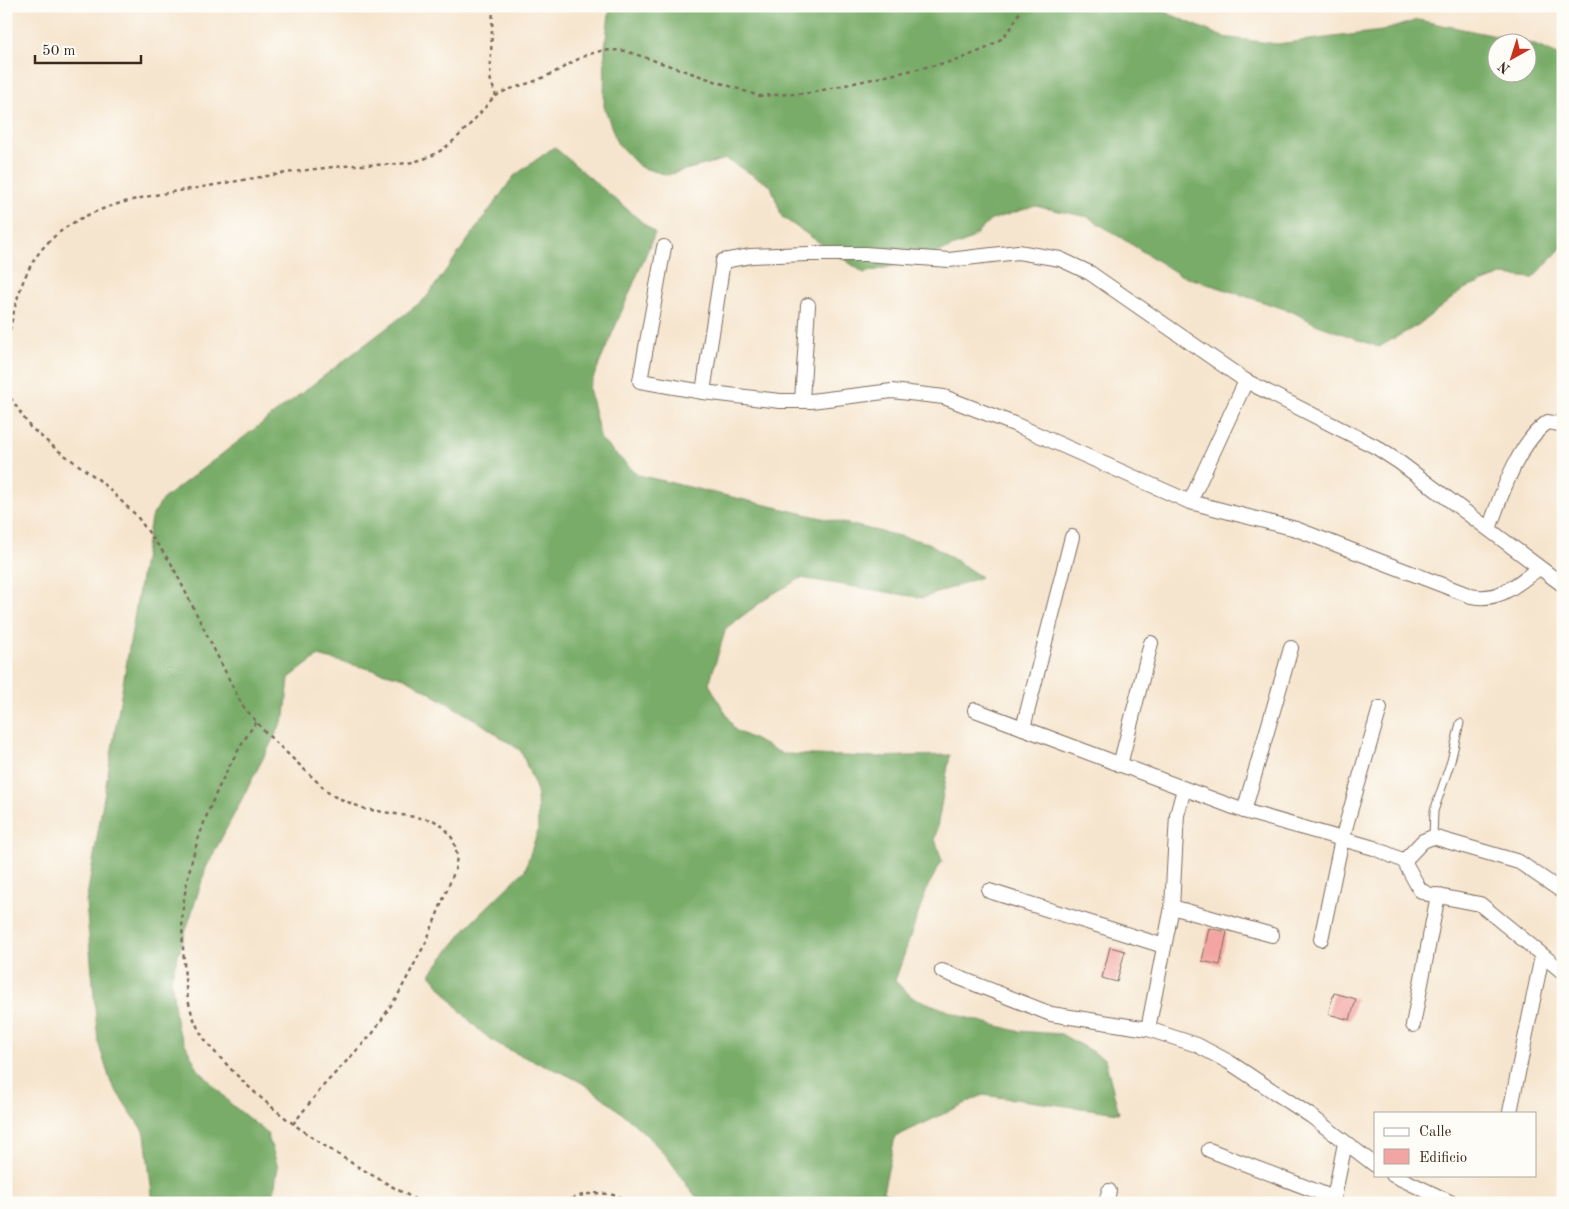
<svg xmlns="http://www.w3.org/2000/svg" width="1569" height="1209" font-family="'Old Standard TT',serif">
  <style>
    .forest { fill: #78ac68; stroke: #5a6b43 }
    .building { fill: #f3a5a3 }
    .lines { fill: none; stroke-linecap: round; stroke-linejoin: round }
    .lane-casing { stroke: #7c6b5c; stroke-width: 9 }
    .street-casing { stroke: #7c6b5c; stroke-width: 16 }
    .path { stroke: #7c6b5c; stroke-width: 2.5; stroke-dasharray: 4 4; stroke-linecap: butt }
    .lane { stroke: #fff; stroke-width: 7 }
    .street { stroke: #fff; stroke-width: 14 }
  </style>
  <rect width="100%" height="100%" fill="#fdfcf7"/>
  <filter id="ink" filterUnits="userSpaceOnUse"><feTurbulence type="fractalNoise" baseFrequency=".02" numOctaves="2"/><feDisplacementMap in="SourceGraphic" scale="10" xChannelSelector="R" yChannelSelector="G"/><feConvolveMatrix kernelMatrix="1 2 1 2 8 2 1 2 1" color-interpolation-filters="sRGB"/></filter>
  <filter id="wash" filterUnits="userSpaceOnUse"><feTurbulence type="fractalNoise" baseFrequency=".0096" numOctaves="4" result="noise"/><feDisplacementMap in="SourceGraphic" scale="20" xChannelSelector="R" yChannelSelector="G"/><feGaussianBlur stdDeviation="1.12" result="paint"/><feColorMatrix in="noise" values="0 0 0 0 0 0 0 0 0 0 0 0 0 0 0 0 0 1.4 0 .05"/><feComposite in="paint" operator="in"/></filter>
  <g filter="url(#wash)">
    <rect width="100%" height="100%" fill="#f6e5ce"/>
    <g class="forest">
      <path d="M610,6H1151L1223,37L1277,44L1382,31L1418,20L1526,42H1496V72H1526L1527,43H1530L1563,57V246L1533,278L1502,275L1464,289L1418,325L1379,347L1318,325L1291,311L1180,275L1088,217L1035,206L991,220L970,240L918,260L864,273L782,217L771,186L726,159L667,175L640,167L617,143L604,106L605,47Z"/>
      <path d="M554,147L655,233L589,388L601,440L638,475L929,543L981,577L923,598L801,578L771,595L726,628L709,684L735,730L783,754L873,757L950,755L935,839L942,861L927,888L895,981L912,997L964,1017L1017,1031L1061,1034L1105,1059L1119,1113L983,1095L895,1137L883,1192L917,1203H703C688,1191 680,1173 668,1158C647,1133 620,1111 594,1091C563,1067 521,1061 489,1038C466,1021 448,995 430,974L468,926L525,870L538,830L537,791L521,751L479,722L405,678L318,656L289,678L285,716L206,868L171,977L177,1028L198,1069L231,1104L267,1133L278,1167L272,1203H153L145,1134L111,1083L98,1042L86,903L151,518L163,499L426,298L514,176Z"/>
    </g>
    <g id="blocks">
      <g class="building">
        <path d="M1209,928L1227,932L1220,965L1202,961Z"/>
        <path d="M1110,947L1125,951L1117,982L1102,978Z"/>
        <path d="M1334,993L1356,999L1350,1020L1328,1014Z"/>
      </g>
    </g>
  </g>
  <g filter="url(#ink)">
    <use href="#blocks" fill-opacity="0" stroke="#7c6b5c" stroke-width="1"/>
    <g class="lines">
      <defs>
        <path id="lane" d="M1433,837L1434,811L1451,761L1460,723"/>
        <g id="street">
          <path d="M664,247L640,381L703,392L780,401H811L892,391L944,397L1014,424L1190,502L1296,529L1471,596C1500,602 1517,584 1539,568"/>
          <path d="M703,392L723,261L751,256L808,254H865L949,260L1018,252L1060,259L1090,273L1246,381L1376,447L1399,462L1563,585"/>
          <path d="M802,401L808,305"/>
          <path d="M1190,502L1246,381"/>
          <path d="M1489,529C1501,496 1518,442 1548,422L1563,425"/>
          <path d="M975,710L1244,811L1374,848L1404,861L1420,890L1428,894L1480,904L1563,972"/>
          <path d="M1023,728L1072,537"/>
          <path d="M1120,765L1151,643"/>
          <path d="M1244,811L1291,648"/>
          <path d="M1404,861L1423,841L1433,837L1519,862L1563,892"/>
          <path d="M989,891L1164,946"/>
          <path d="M1172,907L1272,935"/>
          <path d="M1321,939L1342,839L1380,708"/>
          <path d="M942,971L1051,1014L1148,1029L1197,1045L1229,1062L1311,1116L1375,1165"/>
          <path d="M1413,1025L1438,895"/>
          <path d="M1148,1029L1172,907L1177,815L1184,789"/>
          <path d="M1510,1112L1542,956"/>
          <path d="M1209,1150L1334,1198"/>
          <path d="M1393,1175L1452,1203"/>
          <path d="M1106,1203L1109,1191"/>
          <path d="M1333,1203L1345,1143"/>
        </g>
      </defs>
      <use href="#lane" class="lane-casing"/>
      <use href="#street" class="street-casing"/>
      <g class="path">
        <path d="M493,6L490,78L496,96"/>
        <path d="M6,354C11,322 17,285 36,257C73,203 150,196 209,186C254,178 299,170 344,166C371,163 400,168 426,158C448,150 466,129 481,112C486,107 491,99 496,96C509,87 528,85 542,78C576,64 586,46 626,51L759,96L809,93L958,60L985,49L1001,39L1011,28L1023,6"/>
        <path d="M6,391L30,427L56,449L98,479L136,515L171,563L242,705L266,733L331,795L365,809L433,820L445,828L454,841L457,856L455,870L426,942L399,993L373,1033L324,1085L293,1124"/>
        <path d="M256,722C223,770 194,835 185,893C181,915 182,938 184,961C185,988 188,1013 203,1037C210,1048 219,1056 228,1066C282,1124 352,1165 422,1203"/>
        <path d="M565,1203C584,1190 613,1190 632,1203"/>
      </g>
      <use href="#lane" class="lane"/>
      <use href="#street" class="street"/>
    </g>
  </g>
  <rect width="1569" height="1209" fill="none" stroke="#fdfcf7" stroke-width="25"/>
  <rect x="1374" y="1112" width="162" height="65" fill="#fdfcf7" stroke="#afa8a0"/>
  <rect x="1384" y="1128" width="25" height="8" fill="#ffffff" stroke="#afa8a0"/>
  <text x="1419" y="1136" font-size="15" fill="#3b2a1e">Calle</text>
  <rect x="1384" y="1149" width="25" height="15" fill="#f3a5a3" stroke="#afa8a0"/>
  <text x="1419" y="1162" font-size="15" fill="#3b2a1e">Edificio</text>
  <g transform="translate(1512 58) rotate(219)"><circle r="24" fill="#fdfcf7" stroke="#afa8a0"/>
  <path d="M0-4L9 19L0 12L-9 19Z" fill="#c8321e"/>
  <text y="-8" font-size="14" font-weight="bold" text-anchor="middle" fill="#3b2a1e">N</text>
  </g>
  <path d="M35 55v8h106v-8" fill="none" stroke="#3b2a1e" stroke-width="2.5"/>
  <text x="42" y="55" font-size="15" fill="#3b2a1e" stroke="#fdfcf7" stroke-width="4" paint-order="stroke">50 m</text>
</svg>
